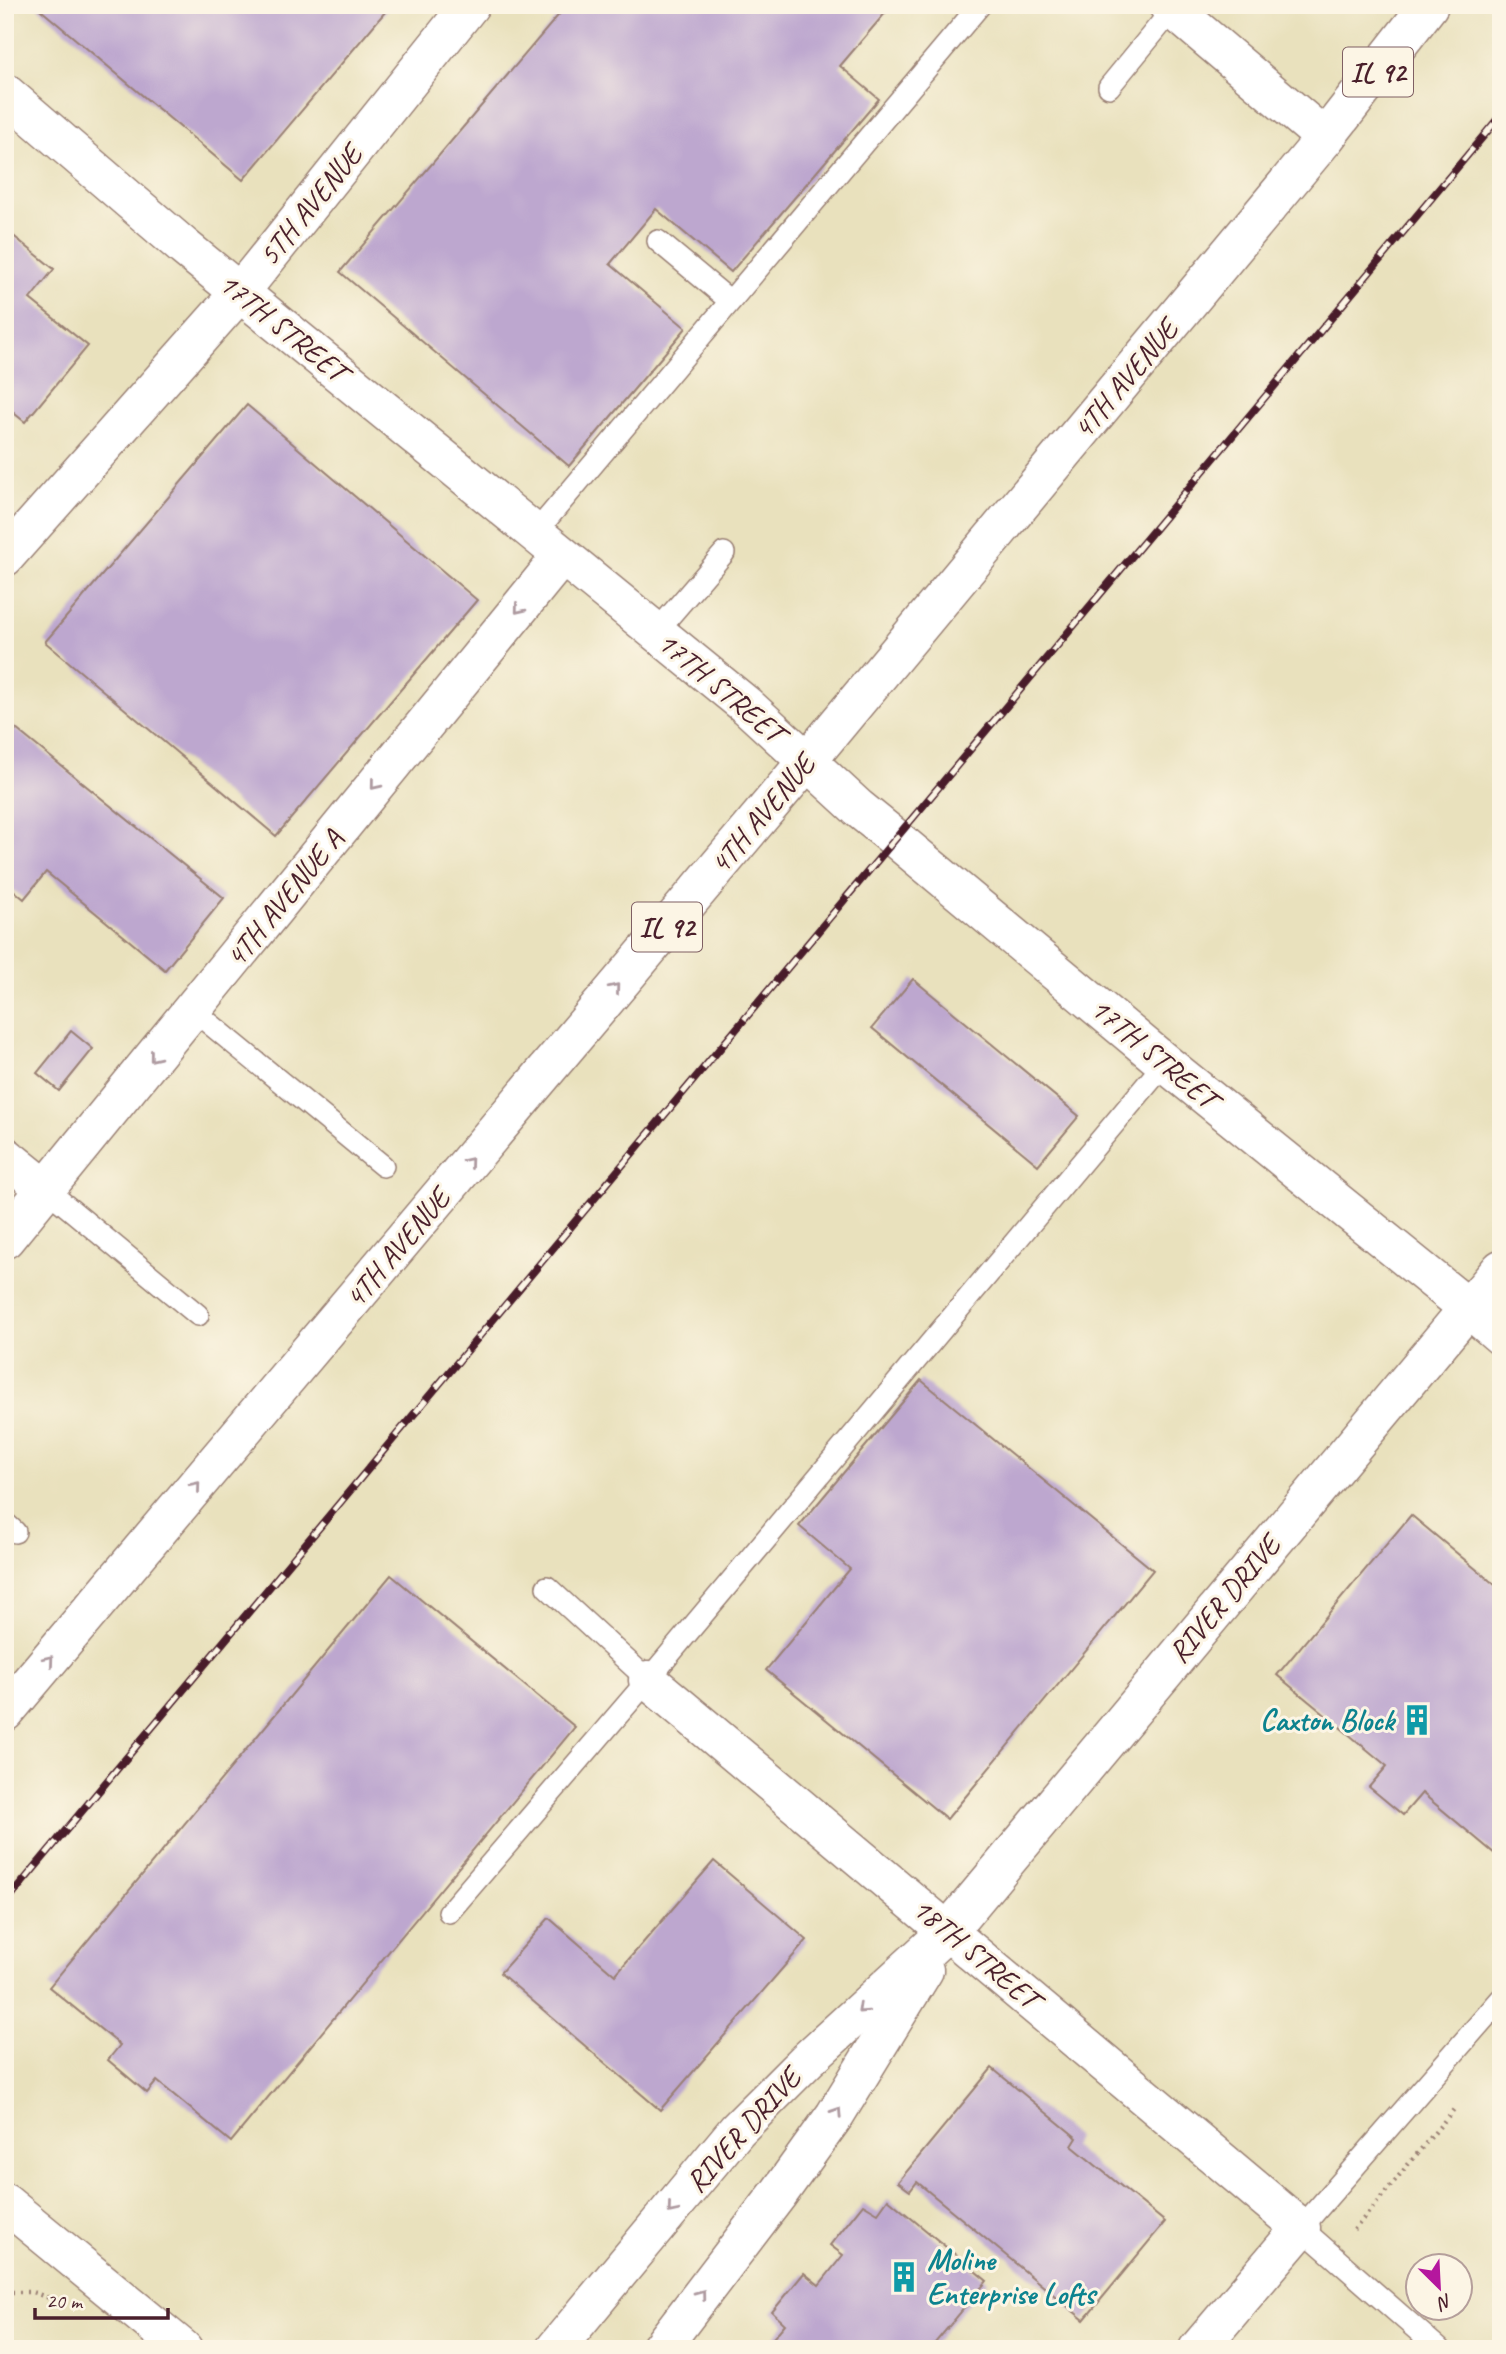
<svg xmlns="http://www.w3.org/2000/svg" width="1506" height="2354" font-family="Caveat,sans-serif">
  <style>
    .building { fill: #bda7cf }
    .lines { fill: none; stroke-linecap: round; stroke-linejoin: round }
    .lane-casing { stroke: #9a8074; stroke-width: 24 }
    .street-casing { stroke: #9a8074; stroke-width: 41 }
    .secondary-casing { stroke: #9a8074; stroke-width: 41 }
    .primary-casing { stroke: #9a8074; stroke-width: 41 }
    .path { stroke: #9a8074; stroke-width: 4.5; stroke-dasharray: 2 5; stroke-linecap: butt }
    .lane { stroke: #fff; stroke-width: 21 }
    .street { stroke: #fff; stroke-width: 38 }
    .secondary { stroke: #fff; stroke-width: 38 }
    .primary { stroke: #fff; stroke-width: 38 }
    .rail-casing { stroke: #4a1f2b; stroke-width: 8 }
    .rail { stroke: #fcf5e5; stroke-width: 5; stroke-dasharray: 16; stroke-linecap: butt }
    .oneway { stroke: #ae9aa0 }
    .labels { text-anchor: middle; stroke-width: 6; stroke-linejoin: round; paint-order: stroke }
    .shield { fill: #fcf5e5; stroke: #7f5f63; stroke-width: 2 }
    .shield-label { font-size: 28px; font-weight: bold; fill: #4a1f2b }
    .street-label { font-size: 30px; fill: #4a1f2b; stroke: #fcf5e5 }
    .culture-label { font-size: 30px; font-weight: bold; fill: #0d838f; stroke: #fcf5e5; text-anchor: end }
  </style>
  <rect width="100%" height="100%" fill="#fcf5e5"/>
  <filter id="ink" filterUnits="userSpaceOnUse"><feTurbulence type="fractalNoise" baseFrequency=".0143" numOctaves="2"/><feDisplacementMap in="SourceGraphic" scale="14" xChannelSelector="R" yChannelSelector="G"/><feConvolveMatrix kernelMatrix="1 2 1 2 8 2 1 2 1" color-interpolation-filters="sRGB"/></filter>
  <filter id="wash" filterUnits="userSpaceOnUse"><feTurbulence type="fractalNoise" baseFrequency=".00686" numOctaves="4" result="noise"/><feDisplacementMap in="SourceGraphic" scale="28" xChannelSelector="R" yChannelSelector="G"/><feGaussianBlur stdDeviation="1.57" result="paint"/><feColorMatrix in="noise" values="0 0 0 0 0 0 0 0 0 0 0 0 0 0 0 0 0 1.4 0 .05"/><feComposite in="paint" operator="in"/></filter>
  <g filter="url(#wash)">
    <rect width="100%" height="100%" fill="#e9e1bd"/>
    <g id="blocks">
      <g class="building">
        <path d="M35,5H391L243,180Z"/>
        <path d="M567,5H892L840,66L879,99L731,272L656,209L610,264L686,328L569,466L340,272Z"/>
        <path d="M5,229L54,269L30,299L88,346L25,422L5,406Z"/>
        <path d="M247,405L477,600L276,836L45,642Z"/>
        <path d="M5,720L224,898L165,970L46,872L24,899L5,883Z"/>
        <path d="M913,979L1079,1116L1038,1165L872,1028Z"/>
        <path d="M71,1031L93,1049L59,1091L37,1073Z"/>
        <path d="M921,1380L1153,1570L947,1819L766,1670L850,1569L799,1526Z"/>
        <path d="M1411,1515L1501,1590V1859L1422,1793L1403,1815L1369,1787L1387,1766L1277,1675Z"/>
        <path d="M391,1575L575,1727L231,2142L157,2081L147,2093L108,2060L120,2045L49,1987Z"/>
        <path d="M714,1861L807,1940L660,2110L500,1973L549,1918L615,1975Z"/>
        <path d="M992,2068L1077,2138L1072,2146L1165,2222L1084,2320L917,2182L910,2191L898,2182Z"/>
        <path d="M888,2199L987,2281L930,2349H764L785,2324L772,2312L804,2273L819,2285L843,2255L830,2245L863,2204L878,2213Z"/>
      </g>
    </g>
  </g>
  <g filter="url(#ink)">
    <use href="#blocks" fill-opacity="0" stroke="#9a8074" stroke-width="2"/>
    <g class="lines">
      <defs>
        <g id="lane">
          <path d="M1109,87L1173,9"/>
          <path d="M658,241L730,301"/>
          <path d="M536,532L980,5"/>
          <path d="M656,632L724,553"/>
          <path d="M193,1010L383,1166"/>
          <path d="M47,1190L198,1315"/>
          <path d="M5,1523L15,1532"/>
          <path d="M547,1587L648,1680"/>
          <path d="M449,1912L648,1680L1165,1063"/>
          <path d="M1439,2349L1301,2228L1501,1999"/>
        </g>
        <g id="street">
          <path d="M5,1156L47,1190"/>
          <path d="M5,1239L562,556"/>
          <path d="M1467,1307L1501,1336"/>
          <path d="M648,1680L1301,2228L1198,2349"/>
        </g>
        <g id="secondary">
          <path d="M1168,5L1325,138"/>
          <path d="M5,93L184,247L747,706L858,808L895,838L1165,1063L1467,1307"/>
          <path d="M5,557L240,292L470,5"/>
          <path d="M5,2203L183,2349"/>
          <path d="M555,2349L737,2130L807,2060L949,1930L1501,1269"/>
          <path d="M660,2349L779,2193L835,2115L924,1970"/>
        </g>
        <path id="primary" d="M5,1712L808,760L1325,138L1429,5"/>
      </defs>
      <use href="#lane" class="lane-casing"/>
      <use href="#street" class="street-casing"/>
      <use href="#secondary" class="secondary-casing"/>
      <use href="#primary" class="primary-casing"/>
      <g class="path">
        <path d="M1354,2230L1455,2108"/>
        <path d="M5,2292H32L49,2298"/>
      </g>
      <use href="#lane" class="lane"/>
      <use href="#street" class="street"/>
      <use href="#secondary" class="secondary"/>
      <use href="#primary" class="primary"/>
      <defs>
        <path id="rail" d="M5,1903L1501,115"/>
      </defs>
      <use href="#rail" class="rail-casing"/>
      <use href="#rail" class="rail"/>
    </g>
    <defs><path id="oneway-chevron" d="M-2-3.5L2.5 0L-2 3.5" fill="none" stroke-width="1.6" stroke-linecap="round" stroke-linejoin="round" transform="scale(1.75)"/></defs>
    <g class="oneway">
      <use href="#oneway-chevron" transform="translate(519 609) rotate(129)"/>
      <use href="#oneway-chevron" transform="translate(375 785) rotate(129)"/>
      <use href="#oneway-chevron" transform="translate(615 988) rotate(-50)"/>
      <use href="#oneway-chevron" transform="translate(154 1057) rotate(129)"/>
      <use href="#oneway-chevron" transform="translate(469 1162) rotate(-50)"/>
      <use href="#oneway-chevron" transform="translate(196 1486) rotate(-50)"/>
      <use href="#oneway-chevron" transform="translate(49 1660) rotate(-50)"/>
      <use href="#oneway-chevron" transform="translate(862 2009) rotate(137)"/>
      <use href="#oneway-chevron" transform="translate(837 2112) rotate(-57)"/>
      <use href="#oneway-chevron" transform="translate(672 2209) rotate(130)"/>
      <use href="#oneway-chevron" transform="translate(701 2294) rotate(-53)"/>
    </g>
  </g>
  <defs>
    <symbol id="building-bare" viewBox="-9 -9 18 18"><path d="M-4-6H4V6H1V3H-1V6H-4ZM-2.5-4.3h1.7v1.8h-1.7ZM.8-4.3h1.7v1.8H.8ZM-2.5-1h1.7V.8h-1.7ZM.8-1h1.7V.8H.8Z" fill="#0f9aa8" stroke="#fcf5e5" stroke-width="2.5" paint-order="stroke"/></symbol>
  </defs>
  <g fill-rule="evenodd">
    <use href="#building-bare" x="1395" y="1698" width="44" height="44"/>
    <use href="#building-bare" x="882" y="2255" width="44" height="44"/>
  </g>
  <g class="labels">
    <g class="shield">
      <rect x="1343" y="47.5" width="70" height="49" rx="5"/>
      <rect x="632" y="902.5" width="70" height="49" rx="5"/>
    </g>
    <g class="shield-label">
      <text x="1378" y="82">IL 92</text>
      <text x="667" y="937">IL 92</text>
    </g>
    <g class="street-label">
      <text transform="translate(310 205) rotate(-51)" y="10">5TH AVENUE</text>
      <text transform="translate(283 327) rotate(39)" y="10">17TH STREET</text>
      <text transform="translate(1125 379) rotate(-50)" y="10">4TH AVENUE</text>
      <text transform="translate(721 687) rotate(40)" y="10">17TH STREET</text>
      <text transform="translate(762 814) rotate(-50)" y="10">4TH AVENUE</text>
      <text transform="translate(284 898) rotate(-51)" y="10">4TH AVENUE A</text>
      <text transform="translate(1154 1053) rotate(40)" y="10">17TH STREET</text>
      <text transform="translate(397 1248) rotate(-50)" y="10">4TH AVENUE</text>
      <text transform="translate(1224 1599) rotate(-50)" y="10">RIVER DRIVE</text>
      <text transform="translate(976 1953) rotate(40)" y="10">18TH STREET</text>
      <text transform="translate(743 2130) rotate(-48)" y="10">RIVER DRIVE</text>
    </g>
    <g class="culture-label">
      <text x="1394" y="1730">Caxton Block</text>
      <text x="927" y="2270" text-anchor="start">Moline<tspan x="927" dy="34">Enterprise Lofts</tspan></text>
    </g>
  </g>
  <rect width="1506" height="2354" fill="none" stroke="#fcf5e5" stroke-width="28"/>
  <g transform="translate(1439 2287) rotate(156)"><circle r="33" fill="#fcf5e5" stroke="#b59f9b" stroke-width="2"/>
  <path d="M0-5L12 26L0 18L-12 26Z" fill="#b5179e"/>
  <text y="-10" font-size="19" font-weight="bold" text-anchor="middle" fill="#4a1f2b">N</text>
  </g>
  <path d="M35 2308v10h133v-10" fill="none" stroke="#4a1f2b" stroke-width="3.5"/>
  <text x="46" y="2308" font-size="21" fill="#4a1f2b" stroke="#fcf5e5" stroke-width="5" paint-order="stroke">20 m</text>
</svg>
